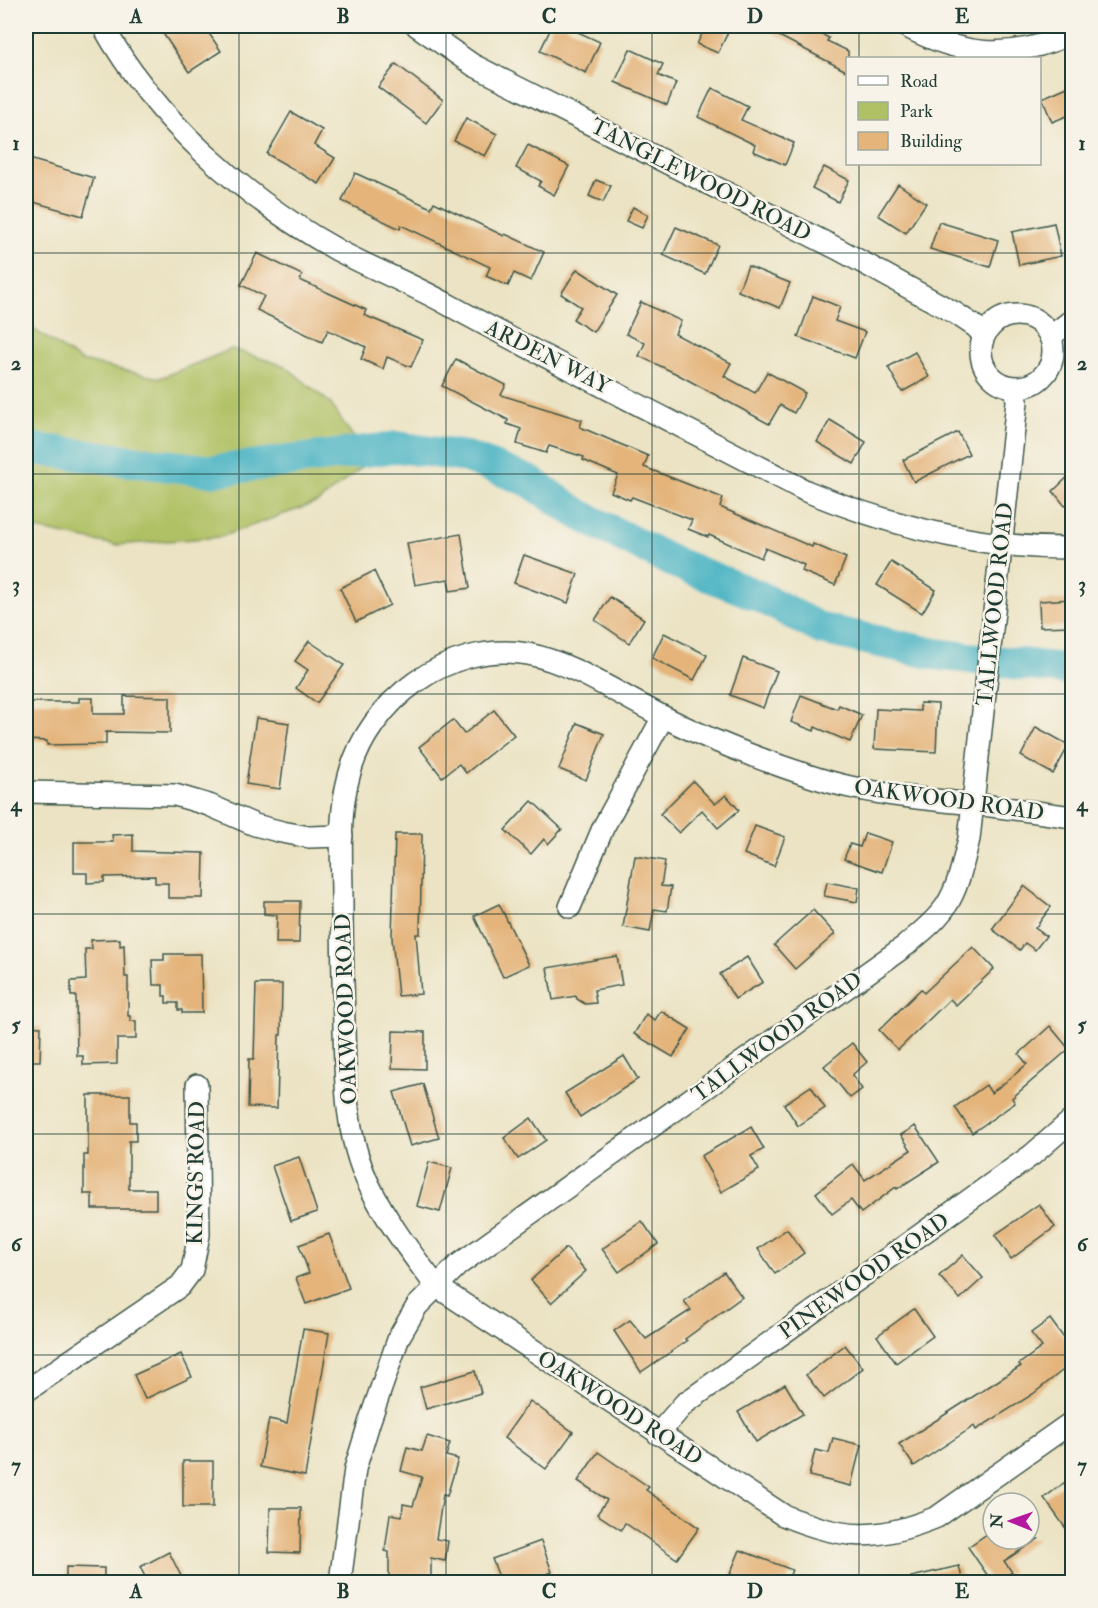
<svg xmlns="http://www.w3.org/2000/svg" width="1098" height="1608" viewBox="0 0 1098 1608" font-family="'IM FELL Double Pica',serif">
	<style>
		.green { fill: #b0c165; stroke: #687f4c; stroke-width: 1.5 }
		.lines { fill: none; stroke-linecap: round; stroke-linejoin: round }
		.river { stroke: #46b2c3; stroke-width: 32 }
		.building { fill: #e4b47a }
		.street-casing { stroke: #3e5649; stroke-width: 24 }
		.street { stroke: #fff; stroke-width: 21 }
		.grid { fill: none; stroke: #1f3d34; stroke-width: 1.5; stroke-opacity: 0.55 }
		.labels { text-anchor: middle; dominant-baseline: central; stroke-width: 5; stroke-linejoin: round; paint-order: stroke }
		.street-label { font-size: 22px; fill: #1f3d34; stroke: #f7f3e8 }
		.neatline { fill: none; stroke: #1f3d34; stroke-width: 2 }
		.grid-label { font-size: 20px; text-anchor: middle; font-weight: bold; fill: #1f3d34 }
	</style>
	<rect width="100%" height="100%" fill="#f7f3e8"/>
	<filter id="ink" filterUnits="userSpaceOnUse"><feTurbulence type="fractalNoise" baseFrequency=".0167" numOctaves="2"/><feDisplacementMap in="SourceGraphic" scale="12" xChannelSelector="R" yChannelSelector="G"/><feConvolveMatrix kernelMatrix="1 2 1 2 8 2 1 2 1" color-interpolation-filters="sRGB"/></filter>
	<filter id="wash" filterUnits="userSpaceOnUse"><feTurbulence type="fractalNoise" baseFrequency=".008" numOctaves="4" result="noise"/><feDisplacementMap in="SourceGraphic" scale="24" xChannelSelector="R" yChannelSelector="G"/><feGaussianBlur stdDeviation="1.35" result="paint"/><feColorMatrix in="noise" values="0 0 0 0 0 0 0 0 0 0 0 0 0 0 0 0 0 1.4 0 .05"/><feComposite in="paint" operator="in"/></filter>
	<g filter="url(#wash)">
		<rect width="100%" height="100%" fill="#ebe3c3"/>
		<path class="green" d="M26 324 81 361 160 378 232 349 285 366 330 403 370 461 318 502 220 537 115 545 26 527Z"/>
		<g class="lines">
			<path class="river" d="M26 448 212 471 397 447 467 457 529 481 580 515 671 561 759 596 821 629 935 654 1072 670"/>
		</g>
		<g id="blocks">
			<g class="building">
				<path d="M158 26H204L221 51 189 72Z"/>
				<path d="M552 26H565L600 42 586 73 540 51Z"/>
				<path d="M706 26H731L718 53 697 44Z"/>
				<path d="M760 26H806L829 38 827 41 848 51V72Z"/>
				<path d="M630 49 663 64 658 75 676 83 667 105 615 82Z"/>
				<path d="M396 64 443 100 426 123 378 87Z"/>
				<path d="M1072 85V114L1052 122 1042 98Z"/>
				<path d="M712 88 748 106 741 120 794 143 785 165 753 151 755 145 698 117Z"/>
				<path d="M291 112 322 130 314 145 335 158 319 184 267 154Z"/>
				<path d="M466 118 497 134 485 156 454 141Z"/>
				<path d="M528 145 569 166 554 195 538 186 541 181 516 168Z"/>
				<path d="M26 158 94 178 83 216 26 200Z"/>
				<path d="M824 167 849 180 838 202 812 188Z"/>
				<path d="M355 173 431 208 434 202 504 236 505 234 544 252 531 281 514 273 508 286 486 276 490 267 401 225 400 229 342 201Z"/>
				<path d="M596 180 611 186 603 202 589 196Z"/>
				<path d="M898 184 926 203 906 233 878 215Z"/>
				<path d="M633 207 648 215 642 228 626 221Z"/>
				<path d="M939 222 998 240 990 267 930 249Z"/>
				<path d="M1054 223 1061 256 1019 265 1012 232Z"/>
				<path d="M676 227 718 245 705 274 663 255Z"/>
				<path d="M257 253 302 275 300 280 366 310 364 315 423 340 411 367 387 357 383 369 361 359 366 347 328 330 322 342 257 310 264 296 241 285Z"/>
				<path d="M748 266 790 283 780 308 738 291Z"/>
				<path d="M577 269 617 295 593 332 573 319 581 307 561 294Z"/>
				<path d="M813 296 840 307 835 321 865 332 855 358 798 337Z"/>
				<path d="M641 302 681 321 675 334 731 363 724 376 755 393 767 372 805 393 794 413 780 405 769 424 677 374 639 356 645 343 626 334Z"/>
				<path d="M915 352 929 377 902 392 888 367Z"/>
				<path d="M456 359 506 385 501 395 582 420 580 427 648 456 644 467 723 498 720 507 812 547 813 544 846 558 835 585 802 571 804 565 765 548 761 558 709 535 708 537 688 529 692 520 632 497 630 500 611 492 618 475 583 460 584 457 549 446 546 453 517 444 521 429 507 424 508 420 442 386Z"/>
				<path d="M830 420 866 442 854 464 817 442Z"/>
				<path d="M958 432 969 454 914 482 903 460Z"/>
				<path d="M1072 473V499L1065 506 1053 491Z"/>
				<path d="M461 534 470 588 450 591 448 579 415 585 407 543Z"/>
				<path d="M524 555 578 574 568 603 514 583Z"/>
				<path d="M891 562 936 590 922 613 877 585Z"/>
				<path d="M374 571 390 605 356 622 340 588Z"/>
				<path d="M610 597 644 619 629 643 595 620Z"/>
				<path d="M1072 599V626L1040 627 1039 601Z"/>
				<path d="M664 633 707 655 694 680 652 658Z"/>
				<path d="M309 641 344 665 317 703 296 688 308 670 295 661Z"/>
				<path d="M743 658 777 671 763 708 730 695Z"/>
				<path d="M801 695 837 709 839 705 862 715 850 742 815 727 814 731 791 722Z"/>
				<path d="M124 696 170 697V733L106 732V744L47 745V741L26 740V702H79V698H93V714H124Z"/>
				<path d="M920 703 938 704 936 752 874 749 876 709 920 711Z"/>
				<path d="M494 710 514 735 466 773 459 764 442 777 419 747 453 720 464 734Z"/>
				<path d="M256 718 289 723 280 789 246 784Z"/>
				<path d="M577 723 604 734 586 780 559 769Z"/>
				<path d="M1036 727 1069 745 1053 774 1021 756Z"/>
				<path d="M693 781 715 804 726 795 739 810 718 828 702 810 679 833 660 814Z"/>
				<path d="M532 801 562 829 548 844 544 839 531 854 505 830Z"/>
				<path d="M755 826 785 837 774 866 744 854Z"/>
				<path d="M865 833 892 842 882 872 844 859 850 844 860 847Z"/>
				<path d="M133 834V851L204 853 203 898H168V883H155V876L104 877V882L87 883V873H74V842H113L112 835Z"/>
				<path d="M395 834H422L420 934H416L421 994 398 996 392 938Z"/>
				<path d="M635 856 665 861 661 886 671 887 667 911 654 909 650 932 623 927Z"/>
				<path d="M827 882 859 888 857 902 824 896Z"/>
				<path d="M1024 886 1051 907 1035 928 1046 936 1035 950 1025 943 1020 950 992 929Z"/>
				<path d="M264 901H300L299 943H276L277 915 264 914Z"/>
				<path d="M499 904 529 965 503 977 474 916Z"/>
				<path d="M813 910 835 934 795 969 774 945Z"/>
				<path d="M120 939V946L124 945 125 977H128V1016H130V1021H136V1039H117V1064L83 1065V1056H77L76 996H71V981L86 980 85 949H92L91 940Z"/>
				<path d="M973 947 994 969 956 1005 950 999 898 1050 879 1030 921 989 924 993Z"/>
				<path d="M164 954H201L202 1013H182V1010H178V1003H166V996H163V985H153L152 960H164Z"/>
				<path d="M617 956 622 985 594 990 596 1003 585 1004 577 999 576 996 553 1000 547 968Z"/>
				<path d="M747 957 763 982 735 999 720 974Z"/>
				<path d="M256 984H282L281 1035H279L277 1108 248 1107 249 1059H254Z"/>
				<path d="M661 1011 690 1029 673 1057 634 1034 646 1014 655 1020Z"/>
				<path d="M26 1026 41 1027 40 1061H26Z"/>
				<path d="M1050 1026 1069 1049 1012 1098 1015 1103 972 1133 955 1107 986 1085 991 1093 1007 1081 1027 1064 1019 1054Z"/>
				<path d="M393 1031 425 1032V1069L392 1068Z"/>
				<path d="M852 1043 867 1062 852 1075 862 1089 850 1098 824 1066Z"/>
				<path d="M624 1056 638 1079 580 1117 565 1093Z"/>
				<path d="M423 1084 439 1138 410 1146 394 1092Z"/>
				<path d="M811 1086 825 1108 798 1126 784 1104Z"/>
				<path d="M88 1095H130V1122H136V1141H129V1189H156V1209H92V1194H84V1155H88Z"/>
				<path d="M531 1118 546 1140 518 1159 504 1138Z"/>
				<path d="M915 1126 939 1162 897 1189 896 1187 861 1213 851 1200 832 1214 816 1193 853 1164 865 1180 911 1150 901 1135Z"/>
				<path d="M751 1127 764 1149 751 1156 759 1170 721 1192 701 1156Z"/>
				<path d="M299 1157 317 1212 291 1221 272 1166Z"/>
				<path d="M429 1162 452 1168 440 1212 417 1206Z"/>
				<path d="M1039 1204 1055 1227 1011 1259 995 1235Z"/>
				<path d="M642 1221 658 1244 619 1272 602 1249Z"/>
				<path d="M787 1229 804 1253 775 1274 758 1249Z"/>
				<path d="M329 1234 349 1288 306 1304 296 1278 309 1273 299 1245Z"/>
				<path d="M566 1248 586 1271 551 1303 531 1280Z"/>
				<path d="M963 1255 983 1278 960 1299 939 1276Z"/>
				<path d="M724 1272 742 1297 685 1339 687 1341 641 1372 614 1331 630 1320 646 1339 691 1310 684 1301Z"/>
				<path d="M914 1309 933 1336 896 1363 877 1336Z"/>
				<path d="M1050 1319 1072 1349V1363L1033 1394 976 1430 974 1426 914 1466 899 1444 1021 1366 1019 1364 1042 1347 1031 1333Z"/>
				<path d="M303 1329 329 1333 305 1476 260 1467 269 1419 287 1423Z"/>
				<path d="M845 1345 863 1368 824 1398 806 1375Z"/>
				<path d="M181 1354 192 1377 145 1399 134 1375Z"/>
				<path d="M475 1371 481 1393 426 1409 420 1387Z"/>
				<path d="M785 1384 803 1414 756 1442 738 1412Z"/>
				<path d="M530 1401 573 1432 546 1469 504 1438Z"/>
				<path d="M427 1436 450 1443 446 1456 458 1459 447 1496 443 1495 436 1539 448 1541 445 1561 431 1558V1582H389V1552L385 1551 390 1514 402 1516 403 1504 413 1506 422 1477 401 1471 407 1447 422 1451Z"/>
				<path d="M833 1438 861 1445 851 1486 809 1476 815 1450 829 1453Z"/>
				<path d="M598 1452 649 1487 646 1490 699 1528 677 1559 625 1523 621 1530 597 1514 607 1500 578 1481Z"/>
				<rect x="183" y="1461" width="30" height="46"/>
				<path d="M1072 1477V1537L1044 1498Z"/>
				<path d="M270 1508H301L300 1553 269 1552Z"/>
				<path d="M993 1530V1539H1038L1004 1561 1012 1572 997 1582H992L968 1547Z"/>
				<path d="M541 1541 552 1572 524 1582H501L492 1559Z"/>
				<path d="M740 1550 792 1570 787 1582H752L730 1574Z"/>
				<path d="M169 1552 184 1582H148L140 1567Z"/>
				<path d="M959 1566 963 1582H912L911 1577Z"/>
				<path d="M66 1567 104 1568V1582H66Z"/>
			</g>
		</g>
	</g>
	<g filter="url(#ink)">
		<use href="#blocks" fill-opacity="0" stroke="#3e5649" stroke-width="1.5"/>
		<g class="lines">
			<g class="street-casing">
				<g id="street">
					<path d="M103 26C156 121 244 198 339 251 375 270 413 285 449 305 566 369 687 429 806 491 889 525 981 549 1072 548"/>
					<path d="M417 26 473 65 838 249 955 313 976 327 984 336"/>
					<path d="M905 26C963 57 1012 61 1072 33"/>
					<circle cx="1017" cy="351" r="36"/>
					<path d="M1050 337 1072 320"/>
					<path d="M26 792 175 795 209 805 255 825 282 832 309 837 342 836"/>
					<path d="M1072 817C1037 812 1001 807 965 803 914 798 862 793 813 777 761 760 711 741 662 716 621 696 574 663 528 654 448 640 368 702 349 776 338 815 342 858 342 898 342 940 343 983 344 1026 345 1079 345 1135 369 1185 387 1222 411 1253 436 1286L783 1515C843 1540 876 1542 937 1517L1072 1422"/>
					<path d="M570 907 603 828 663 717"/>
					<path d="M26 1391 180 1286 192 1270 199 1235 197 1085"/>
					<path d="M658 1434 684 1404 1032 1155 1072 1120"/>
					<path d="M340 1582 355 1469 370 1420 399 1337 417 1306 458 1265 905 946C919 934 935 922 946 906 959 886 963 862 969 839L1017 402 1016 388"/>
				</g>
			</g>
			<use href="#street" class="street"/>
		</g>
	</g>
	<path class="grid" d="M239 26V1582M446 26V1582M652 26V1582M859 26V58M859 164V1582M26 253H1072M26 474H1072M26 694H1072M26 914H1072M26 1134H1072M26 1355H1072"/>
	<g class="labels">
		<g class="street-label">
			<text transform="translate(701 180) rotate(27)">TANGLEWOOD ROAD</text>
			<text transform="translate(548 357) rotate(27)">ARDEN WAY</text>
			<text transform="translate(995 604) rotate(-84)">TALLWOOD ROAD</text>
			<text transform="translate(949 800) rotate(8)">OAKWOOD ROAD</text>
			<text transform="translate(346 1009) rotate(-92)">OAKWOOD ROAD</text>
			<text transform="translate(777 1037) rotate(-36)">TALLWOOD ROAD</text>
			<text transform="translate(196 1173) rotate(-89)">KINGS ROAD</text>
			<text transform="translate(864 1276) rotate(-35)">PINEWOOD ROAD</text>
			<text transform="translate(620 1408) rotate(33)">OAKWOOD ROAD</text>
		</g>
	</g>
	<rect width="1098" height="1608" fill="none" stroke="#f7f3e8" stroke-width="66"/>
	<rect x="846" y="57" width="195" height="108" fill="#f7f3e8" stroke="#a1aaa0" stroke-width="1.5"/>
	<rect x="858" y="76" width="30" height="9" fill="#ffffff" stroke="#a1aaa0" stroke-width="1.5"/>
	<text x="900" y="87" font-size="18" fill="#1f3d34">Road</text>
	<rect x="858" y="102" width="30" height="18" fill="#b0c165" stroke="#a1aaa0" stroke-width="1.5"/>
	<text x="900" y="117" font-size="18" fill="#1f3d34">Park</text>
	<rect x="858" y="132" width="30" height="18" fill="#e4b47a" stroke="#a1aaa0" stroke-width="1.5"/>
	<text x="900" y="147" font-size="18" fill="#1f3d34">Building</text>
	<g transform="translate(1011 1521) rotate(271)"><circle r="28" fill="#f7f3e8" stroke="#a1aaa0" stroke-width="1.5"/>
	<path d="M0-4.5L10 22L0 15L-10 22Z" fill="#b5179e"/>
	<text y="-9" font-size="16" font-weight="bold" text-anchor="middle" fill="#1f3d34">N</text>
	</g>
	<rect x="33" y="33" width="1032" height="1542" class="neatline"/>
	<g class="grid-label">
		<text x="136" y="23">A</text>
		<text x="343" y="23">B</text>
		<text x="549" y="23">C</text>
		<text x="755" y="23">D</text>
		<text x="962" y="23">E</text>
		<text x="16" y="150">1</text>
		<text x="1082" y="150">1</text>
		<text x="16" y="370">2</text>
		<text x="1082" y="370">2</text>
		<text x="16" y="591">3</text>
		<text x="1082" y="591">3</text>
		<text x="16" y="811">4</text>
		<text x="1082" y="811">4</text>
		<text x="16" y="1031">5</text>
		<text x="1082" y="1031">5</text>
		<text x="16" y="1251">6</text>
		<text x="1082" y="1251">6</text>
		<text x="16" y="1472">7</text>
		<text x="1082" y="1472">7</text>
		<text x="136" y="1598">A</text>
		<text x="343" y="1598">B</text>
		<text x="549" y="1598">C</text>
		<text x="755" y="1598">D</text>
		<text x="962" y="1598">E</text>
	</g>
</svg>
